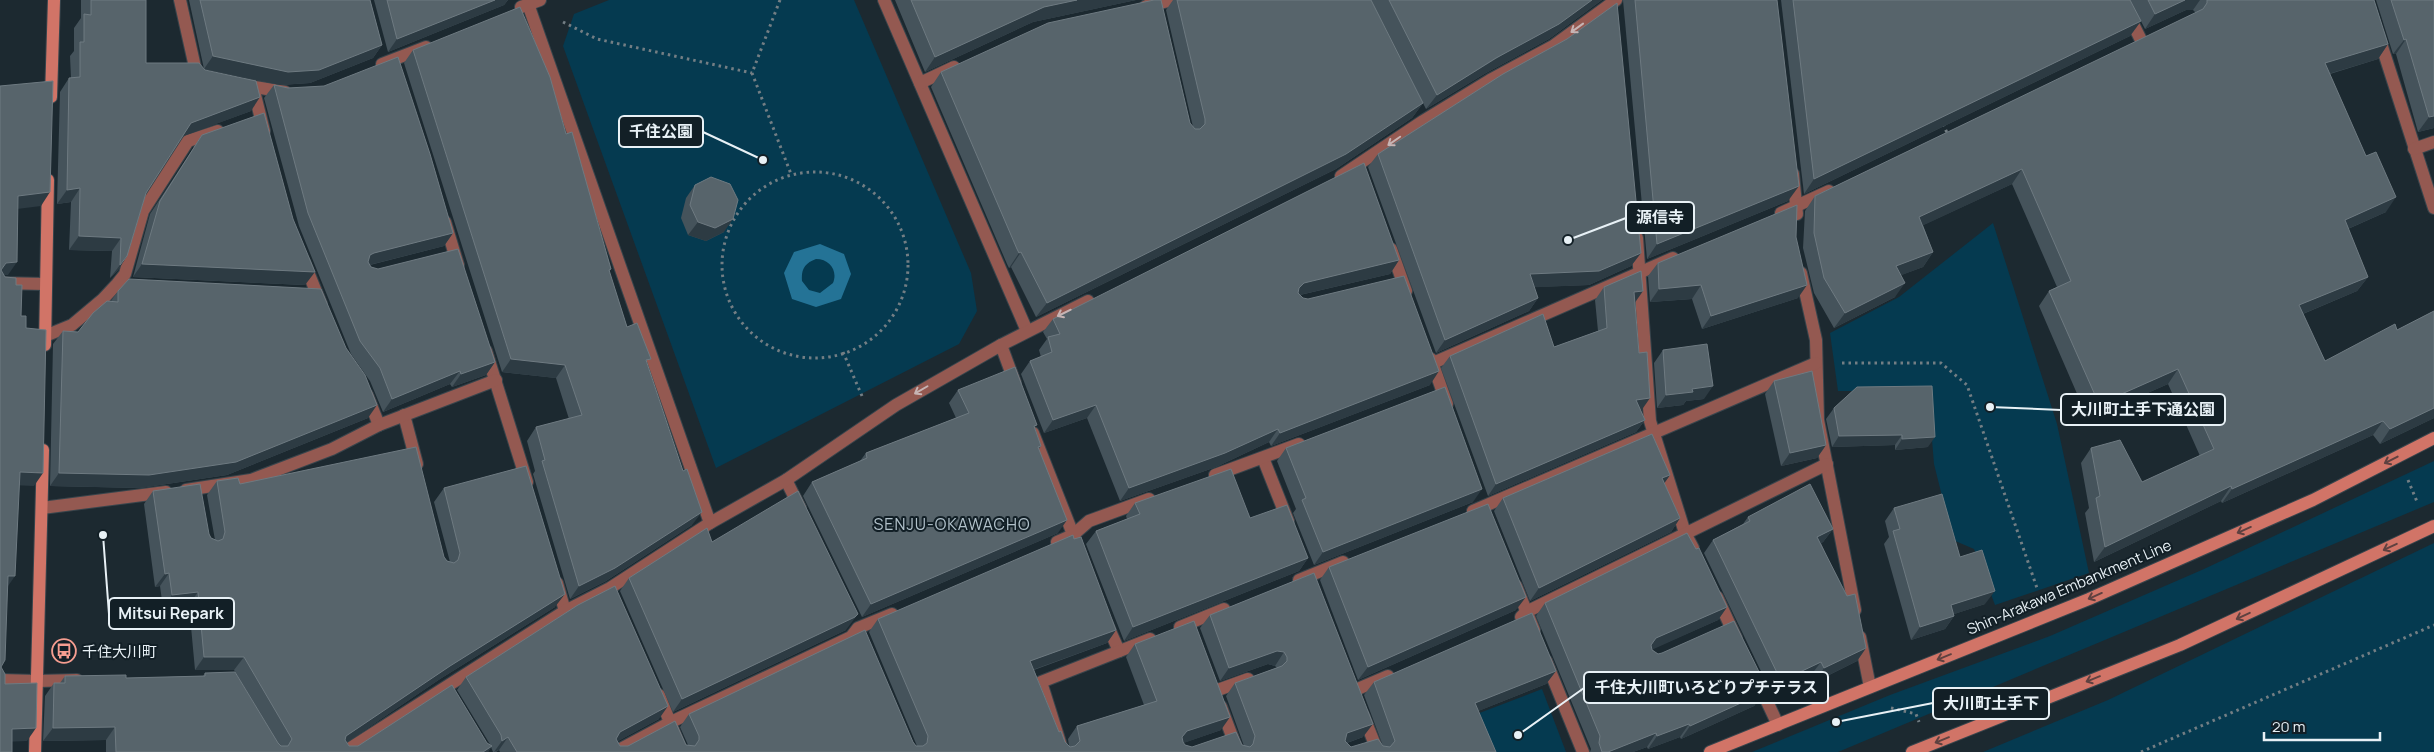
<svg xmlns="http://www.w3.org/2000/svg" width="2434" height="752" viewBox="0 0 2434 752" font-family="Manrope,'Noto Sans JP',sans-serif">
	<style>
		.green { fill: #053a50 }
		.water { fill: #247396; fill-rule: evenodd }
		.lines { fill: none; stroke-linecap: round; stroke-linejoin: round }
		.lane-casing { stroke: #39454c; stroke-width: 14 }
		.street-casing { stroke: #39454c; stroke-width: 14 }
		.secondary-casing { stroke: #39454c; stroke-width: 14 }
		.path { stroke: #737e84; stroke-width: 3; stroke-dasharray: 2.5 4; stroke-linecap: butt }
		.lane { stroke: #945951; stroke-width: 12 }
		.street { stroke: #945951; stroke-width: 12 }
		.secondary { stroke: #d17467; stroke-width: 12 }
		.wall { fill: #45535b }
		.shaded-wall { fill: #2d3b43 }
		.building { fill: #57646b; stroke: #6e7a81 }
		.oneway { stroke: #c6b4b4 }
		.oneway2 { stroke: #5e4140 }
		.labels { text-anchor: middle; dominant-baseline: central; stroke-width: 4; stroke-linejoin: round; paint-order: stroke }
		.street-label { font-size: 15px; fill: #e8f1f6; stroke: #121f26 }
		.poi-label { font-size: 15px; fill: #e8f1f6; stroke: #121f26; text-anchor: start }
		.neighbourhood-label { font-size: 16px; letter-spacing: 1px; fill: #b2c2cb; stroke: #121f26 }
		.leader { fill: none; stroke: #e8f1f6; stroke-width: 2 }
		.callout-dot { fill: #e8f1f6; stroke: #121f26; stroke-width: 2 }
		.callout { fill: #121f26; stroke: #e8f1f6; stroke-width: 2 }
		.callout-label { font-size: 16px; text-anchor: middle; font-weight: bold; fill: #e8f1f6 }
	</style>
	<rect width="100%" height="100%" fill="#1c2930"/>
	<g class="green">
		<path d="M609 0H854L971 273 977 311 959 344 716 468 563 46 574 14Z"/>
		<path d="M1993 223 2057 424 2089 573 1995 605 1974 549 1953 540 1934 464 1928 391H1838L1830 333 1899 297Z"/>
		<path d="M2434 461V502L1838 752H1752L1890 695 2050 636 2204 569Z"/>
		<path d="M2434 543V752H1983L2108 700Z"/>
		<path d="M1542 689 1566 752H1483L1469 717Z"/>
	</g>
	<path class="water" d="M820 244 844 254 851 274 841 299 816 307 792 299 784 273 794 252ZM816 259C830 259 838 271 833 283L820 293 809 290 802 281C801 269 805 263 816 259Z"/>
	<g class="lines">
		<g class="lane-casing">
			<g id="lane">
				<path d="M180 0 197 76H199"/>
				<path d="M884 0 1027 331"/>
				<path d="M2121 0 2141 40"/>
				<path d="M528 4 710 523"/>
				<path d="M1146 6 1174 0"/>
				<path d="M521 7 540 0"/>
				<path d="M2378 34 2434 208"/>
				<path d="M382 64 426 47"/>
				<path d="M920 83 954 67"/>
				<path d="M243 85 285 92"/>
				<path d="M253 87 264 131"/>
				<path d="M2414 149 2434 142"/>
				<path d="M1793 174 1797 214"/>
				<path d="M1781 213 1829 191"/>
				<path d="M445 222 458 265"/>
				<path d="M1637 238 1650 421 1685 533 1693 548"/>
				<path d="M1391 249 1406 291"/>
				<path d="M304 262 321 304"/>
				<path d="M1801 273 1816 340 1818 420 1855 610"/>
				<path d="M0 283 46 284"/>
				<path d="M45 336 72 325 103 299 117 284 125 274 143 211 188 141 218 131"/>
				<path d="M1001 345 1015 383"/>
				<path d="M486 351 527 482"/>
				<path d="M1431 359 1447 404"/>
				<path d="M1433 363 1673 258"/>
				<path d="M367 395 379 425"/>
				<path d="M404 415 417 464"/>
				<path d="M1033 433 1076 542"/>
				<path d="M1263 458 1288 521"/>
				<path d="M1215 475 1299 444"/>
				<path d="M786 480 800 508"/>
				<path d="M186 490 251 480 332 449 379 425 496 380"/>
				<path d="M42 508 166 492"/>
				<path d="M1473 511 1816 363"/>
				<path d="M1057 542 1073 535 1089 521 1149 499"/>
				<path d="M1299 580 1343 562"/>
				<path d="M557 583 565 611"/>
				<path d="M1516 586 1534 630"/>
				<path d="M1717 597 1736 638"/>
				<path d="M1521 617 1526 612 1827 464"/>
				<path d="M1106 622 1119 651"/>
				<path d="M1180 627 1224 609"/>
				<path d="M1860 637 1870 687"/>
				<path d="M1546 661 1583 752"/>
				<path d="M1756 678 1778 725"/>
				<path d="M37 681 77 680"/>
				<path d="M1215 691 1248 679"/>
				<path d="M1353 691 1388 676"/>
				<path d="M659 695 682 752"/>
				<path d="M1221 707 1238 752"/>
				<path d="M1363 715 1378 752"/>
				<path d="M615 752 671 722 851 637 858 628 892 614"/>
				<path d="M1063 752 1041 682 1150 639"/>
			</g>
		</g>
		<g class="street-casing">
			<g id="street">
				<path d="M1341 176 1423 121 1490 80 1553 46 1616 0"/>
				<path d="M0 680 37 681"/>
				<path d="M344 752 565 611 610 588 710 523 786 480 896 405 1001 345 1088 301"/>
			</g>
		</g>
		<g class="secondary-casing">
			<g id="secondary">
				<path d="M51 97 54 0"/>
				<path d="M45 345 48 180"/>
				<path d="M35 752 43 450"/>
				<path d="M1710 752 2089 599 2313 500 2434 438"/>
				<path d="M1912 752 2180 645 2434 526"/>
			</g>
		</g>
		<g class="path">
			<path d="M780 0 752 73 791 174"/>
			<path d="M563 22 597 39 752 73"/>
			<path d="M1943 124 1948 135"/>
			<circle cx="815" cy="265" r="93"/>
			<path d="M843 352 862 396"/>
			<path d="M1842 363H1941L1967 385 2038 591"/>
			<path d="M2408 480 2418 504"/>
			<path d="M1891 708 1916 714 1919 722"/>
			<path d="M2141 752 2434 625"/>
		</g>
		<use href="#lane" class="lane"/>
		<use href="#street" class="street"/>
		<use href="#secondary" class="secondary"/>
	</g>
	<g class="wall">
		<path d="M81 0H146V63L204 69 189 0H370L382 45 373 58 310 83 280 85 204 69 251 111 182 136 146 193 127 256 118 270 110 278 112 251 69 250 71 202 57 204 60 92 69 78H71L70 56 74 51V28L81 18Z"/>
		<path d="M374 0H508L504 5 388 52Z"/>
		<path d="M895 0H1136L1033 22 925 72Z"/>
		<path d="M1173 0H1371L1423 103 1412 118 1336 169 1036 317 1011 267 1009 268 1007 264 931 87 941 72 1190 123 1193 127 1166 10Z"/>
		<path d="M1371 0H1602L1549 39 1486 73 1426 109Z"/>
		<path d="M1623 0H1777L1788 201 1647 259Z"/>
		<path d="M1781 0H2130L2141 21 2130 36 1804 194Z"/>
		<path d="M2130 0H2374L2388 44 2378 59 2330 74 2386 212 2348 229 2368 277 2357 291 2303 314 2325 361 2397 330 2434 311V418L2380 444 2373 435 2222 503 2221 501 2094 562 2085 513 2089 508 2081 463 2091 448 2142 482 2200 456 2168 384 2088 419 2039 306 2049 291 2057 287 2012 184 1923 225 1933 252 1923 267 1901 275 1895 297 1834 328 1814 293 1803 248 1805 211 1815 196 2196 13 2193 10H2186L2145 29Z"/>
		<path d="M2376 0H2434V128L2418 132 2396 54H2393Z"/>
		<path d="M413 50 566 134 611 269 609 272 627 327 647 364 692 525 606 581 570 599 533 474 535 471 527 441 536 427 569 419 556 378 502 372 404 63Z"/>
		<path d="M274 85 453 233 444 246 370 265 371 267 495 362 486 375 452 387 450 384 383 412 370 381 351 354 299 226 264 98Z"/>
		<path d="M202 135 305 285 133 277 150 214Z"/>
		<path d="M1378 154 1641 253 1631 266 1589 285 1534 287 1538 298 1529 311 1436 353 1368 167Z"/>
		<path d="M695 185 724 232 706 241 688 235 681 218 686 198Z"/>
		<path d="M1796 237 1798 298 1702 329 1692 299 1650 302 1648 276 1658 263Z"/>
		<path d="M1399 260 1390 274 1300 295 1303 298 1430 385 1271 446 1269 442 1216 467 1120 501 1087 418 1044 433 1021 374 1030 361 1041 357 1039 350 1047 339 1043 332 1053 319Z"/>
		<path d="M1604 287 1635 302 1641 411 1645 420 1636 432 1488 496 1441 368 1450 356 1554 347 1598 331 1595 300Z"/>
		<path d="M118 291 368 418 227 475 140 488 50 486 53 344 63 331 78 332 111 301Z"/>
		<path d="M1663 350 1704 399 1686 401 1683 405 1657 408 1654 363Z"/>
		<path d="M1774 381 1826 445 1817 458 1781 466 1765 394Z"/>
		<path d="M1857 387 1928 447 1895 450V445L1832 447 1826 419 1834 408Z"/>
		<path d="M958 390 1035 428 1041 446 1039 449 1058 533 862 617 803 496 812 482 860 461 866 453 956 418 949 403Z"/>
		<path d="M1286 448 1473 502 1314 565 1293 513 1296 509 1277 461Z"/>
		<path d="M1670 475 1664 483 1680 518 1671 532 1530 601 1494 511 1503 498Z"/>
		<path d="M217 481 240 484 444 557 447 561 450 562 434 502 444 488 555 607 440 679 347 742 349 746 487 743 491 746 457 690 466 677 659 719 618 741 620 746 688 745 680 727 689 714 913 742 916 746H917L869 632 878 619 1116 630 1107 643 1034 670 1059 732 1065 742 1069 746 1068 739 1077 726 1144 705 1126 657 1135 644 1221 730 1183 743 1185 745 1192 747 1244 746 1226 696 1235 683 1277 668 1275 666 1268 664 1220 681 1200 628 1210 615 1314 573 1363 737 1347 743 1351 747 1383 746 1364 695 1374 682 1556 671 1546 684 1478 711 1496 752H500L499 750 496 752H493L491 747 488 752H106V740L43 741 45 696 54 683H60L65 676 126 678 203 676 205 673 278 744 234 670H195L189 605 163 608 160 586 155 587 144 504 153 491 209 534 211 538 215 540 207 495Z"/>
		<path d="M1135 503 1250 518 1308 558 1299 571 1124 641 1086 544 1096 531 1127 519 1126 516Z"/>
		<path d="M1894 508 1960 557 1985 604 1954 614V616L1945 629 1911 640 1884 544 1889 537 1885 521Z"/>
		<path d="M1748 517 1833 529 1823 542 1821 543 1866 648 1857 661 1815 682 1811 675 1772 694 1704 553 1713 540 1743 524Z"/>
		<path d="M712 542 846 630 673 712 620 591 629 578Z"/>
		<path d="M1329 567 1516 610 1358 680 1320 580Z"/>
		<path d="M1545 603 1727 607 1718 620 1652 649 1658 654 1767 688 1754 706 1681 739 1680 737 1648 749 1647 747 1633 752H1590L1591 749 1536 616Z"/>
	</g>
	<g class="shaded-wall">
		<path d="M495 0H508L504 5 388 52 397 39Z"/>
		<path d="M1077 0H1136L1033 22 925 72 935 57 1044 7Z"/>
		<path d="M1592 0H1602L1549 39 1486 73 1426 109 1437 95Z"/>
		<path d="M2185 0H2200L2193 10H2186L2145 29 2155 14Z"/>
		<path d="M2141 21 2130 36 1804 194 1814 179Z"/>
		<path d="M2406 39 2396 54H2393L2404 40Z"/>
		<path d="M2388 44 2378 59 2315 78 2325 63Z"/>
		<path d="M382 45 373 58 310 83 280 85 204 69 213 56Z"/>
		<path d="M260 97 251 111 181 137 191 123Z"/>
		<path d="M1423 103 1412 118 1336 169 1036 317 1047 303Z"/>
		<path d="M2434 116V128L2418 132 2429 117Z"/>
		<path d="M2022 169 2012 184 1909 232 1919 217Z"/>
		<path d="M1799 186 1788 201 1647 259 1657 244Z"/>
		<path d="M80 188 71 202 57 204 67 190Z"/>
		<path d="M50 192 41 206 9 210 18 196Z"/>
		<path d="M2396 197 2386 212 2334 235 2345 220Z"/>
		<path d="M733 219 724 232 706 241 688 235 698 222Z"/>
		<path d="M453 233 444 246 365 266 370 255 374 253Z"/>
		<path d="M79 236 121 238 112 251 69 250Z"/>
		<path d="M1021 252 1011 267 1009 268 1019 253Z"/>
		<path d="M1933 252 1923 267 1886 281 1896 266Z"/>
		<path d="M1641 253 1631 266 1589 285 1521 288 1530 274Z"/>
		<path d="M127 256 118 270 110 278 120 265Z"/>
		<path d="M1399 260 1390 274 1295 296 1299 288 1304 283Z"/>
		<path d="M17 262 8 275H0V271L6 263Z"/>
		<path d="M142 264 315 272 305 285 133 277Z"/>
		<path d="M2368 277 2357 291 2288 320 2299 305Z"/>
		<path d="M1905 283 1895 297 1834 328 1845 313Z"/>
		<path d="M1701 285 1692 299 1650 302 1659 289Z"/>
		<path d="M1807 285 1798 298 1702 329 1711 316Z"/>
		<path d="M1643 291 1634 304V292Z"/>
		<path d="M1538 298 1529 311 1436 353 1445 340Z"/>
		<path d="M511 359 565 365 556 378 502 372Z"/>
		<path d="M495 362 486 375 452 387 461 374Z"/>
		<path d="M2178 369 2168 384 2088 419 2099 404Z"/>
		<path d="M460 371 450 384 383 412 392 399Z"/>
		<path d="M1439 371 1430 385 1271 446 1280 433Z"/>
		<path d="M1713 386 1704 399 1686 401 1683 405 1657 408 1666 395 1692 389Z"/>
		<path d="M1650 398 1641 411 1627 413 1636 400Z"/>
		<path d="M377 405 368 418 227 475 140 488 50 486 59 473Z"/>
		<path d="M1096 405 1087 418 1044 433 1053 420Z"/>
		<path d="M2434 408V418L2380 444 2390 429Z"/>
		<path d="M1645 420 1636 432 1488 496 1496 484Z"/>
		<path d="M2383 421 2373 435 2222 503 2232 489Z"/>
		<path d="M1278 429 1269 442 1216 467 1120 501 1129 488Z"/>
		<path d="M1902 435 1895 445 1832 447 1839 436Z"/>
		<path d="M1935 437 1928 447 1895 450 1902 439Z"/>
		<path d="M1826 445 1817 458 1781 466 1790 453Z"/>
		<path d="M20 472 43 473 34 486 11 485Z"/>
		<path d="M1670 475 1661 488 1662 478Z"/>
		<path d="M2231 486 2221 501 2094 562 2105 547Z"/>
		<path d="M1482 489 1473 502 1314 565 1323 552Z"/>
		<path d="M702 512 692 525 606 581 570 599 579 586Z"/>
		<path d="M1680 518 1671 532 1530 601 1539 588Z"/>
		<path d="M1067 520 1058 533 862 617 871 604Z"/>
		<path d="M1833 529 1823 542 1808 550 1817 537Z"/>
		<path d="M1308 558 1299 571 1124 641 1133 627Z"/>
		<path d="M169 573 160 586 155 587 165 574Z"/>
		<path d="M8 576H15L6 589Z"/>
		<path d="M1995 591 1985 604 1942 618 1951 605Z"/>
		<path d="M198 592 189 605 163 608 172 595Z"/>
		<path d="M565 594 555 607 440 679 337 749 346 736 450 666Z"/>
		<path d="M1526 597 1516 610 1358 680 1368 667Z"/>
		<path d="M1727 607 1718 620 1647 652 1656 638Z"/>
		<path d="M858 614 846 630 673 712 682 699Z"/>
		<path d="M1954 616 1945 629 1911 640 1920 627Z"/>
		<path d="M1116 630 1107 643 1021 674 1030 661Z"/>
		<path d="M1866 648 1857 661 1815 682 1824 668Z"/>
		<path d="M1277 651 1284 652 1275 666 1268 664 1220 681 1229 668Z"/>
		<path d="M204 657H244L234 670H195Z"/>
		<path d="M1821 662 1811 675 1772 694 1781 681Z"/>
		<path d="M1556 671 1546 684 1466 716 1475 703Z"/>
		<path d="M1767 688 1754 706 1681 739 1690 726Z"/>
		<path d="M668 706 659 719 611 745 620 732Z"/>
		<path d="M1230 717 1221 730 1178 745 1182 737 1187 731Z"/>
		<path d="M1373 724 1363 737 1338 746 1347 733Z"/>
		<path d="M1689 724 1680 737 1648 749 1657 736Z"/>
		<path d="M115 727 106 740 43 741 53 728Z"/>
		<path d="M36 728 27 741 2 742 12 729Z"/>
		<path d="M1656 733 1647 747 1633 752H1608Z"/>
		<path d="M508 737 499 750 494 752 502 741Z"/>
		<path d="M492 746 488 752H483Z"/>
	</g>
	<g class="building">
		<path d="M91 0H146V63H199L205 70 256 81 260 97 191 123 146 193 127 256 120 265 121 238 79 236 80 188 67 190 69 78 80 77V42H84V14L91 15Z"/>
		<path d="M200 0H370L382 45 319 70 288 72 213 56Z"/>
		<path d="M387 0H495L397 39Z"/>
		<path d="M911 0H1077L1044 7 935 57Z"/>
		<path d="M1154 0H1161L1190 123 1195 129H1200L1205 124V119L1177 0H1371L1423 103 1346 154 1047 303 1021 252 1019 253 1017 249 941 72 1048 23Z"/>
		<path d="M1389 0H1592L1559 24 1496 58 1437 95Z"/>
		<path d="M1635 0H1777L1799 186 1657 244Z"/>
		<path d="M1793 0H2130L2141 21 1814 179Z"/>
		<path d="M2148 0H2185L2155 14Z"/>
		<path d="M2207 0H2374L2388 44 2325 63 2366 156 2376 152 2396 197 2345 220 2368 277 2299 305 2325 361 2395 324 2397 330 2434 311V408L2390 429 2383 421 2232 489 2231 486 2105 547 2096 498 2100 496 2091 448 2120 440 2142 482 2214 449 2178 369 2099 404 2049 291 2071 281 2022 169 1919 217 1933 252 1896 266 1905 283 1845 313 1824 278 1814 233 1815 196 2203 9 2207 3Z"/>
		<path d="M2391 0H2434V116L2429 117 2406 39 2404 40Z"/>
		<path d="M1617 3 1641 253 1599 271 1530 274 1538 298 1445 340 1378 154 1503 74 1567 39Z"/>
		<path d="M520 7 550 77 566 134 572 132 611 269 609 270 627 327 637 323 651 359 646 360 683 471 687 469 702 512 615 568 579 586 542 461 545 460 536 427 582 415 565 365 511 359 413 50Z"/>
		<path d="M398 57 430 154 453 233 374 253 370 255 368 262 371 267 378 269 458 249 495 362 461 374 460 371 392 399 380 368 360 341 308 213 274 85 288 88 324 86Z"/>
		<path d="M53 81 50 192 18 196 17 262 6 263 1 270 5 277 16 278V285H22L21 316H26V328L46 330 43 473 20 472 15 576H8L5 660 1 667 5 674V684L37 683 36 728 12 729V752H0V86Z"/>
		<path d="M264 113 293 219 315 272 142 264 160 201 202 135Z"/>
		<path d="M1364 163 1399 260 1304 283 1299 288 1298 293 1303 298 1308 299 1404 276 1439 371 1280 433 1278 429 1225 453 1129 488 1096 405 1053 420 1030 361 1052 352 1048 337 1060 334 1053 319Z"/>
		<path d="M711 177 730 184 738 200 733 219 715 228 698 222 690 205 695 185Z"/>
		<path d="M1797 205 1796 237 1807 285 1711 316 1701 285 1659 289 1658 263Z"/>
		<path d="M1641 271 1643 291 1634 292 1639 353 1647 352 1650 398 1636 400 1645 420 1496 484 1450 356 1543 314 1554 347 1607 328 1604 287Z"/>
		<path d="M129 279 321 289 346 348 365 375 377 405 236 462 149 475 59 473 63 331 78 332 93 313 107 301 118 302V291Z"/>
		<path d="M1707 344 1713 386 1692 389 1693 392 1666 395 1663 350Z"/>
		<path d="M1015 367 1037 425 1034 426 1041 446 1038 447 1067 520 871 604 812 482 867 458 866 453 969 413 958 390Z"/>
		<path d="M1812 371 1826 445 1790 453 1774 381Z"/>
		<path d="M1932 386 1935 437 1902 439V435L1839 436 1834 408 1857 387Z"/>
		<path d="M1445 387 1482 489 1323 552 1302 500 1306 498 1286 448Z"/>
		<path d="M1652 434 1670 475 1662 478 1680 518 1539 588 1503 498Z"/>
		<path d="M416 447 444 557 447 561 454 563 458 560 460 553 444 488 526 466 565 594 450 666 346 736 345 740 349 746H358L452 685 487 743 492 746 483 752H116L115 727 53 728 54 683H65V676L126 675V678L205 676V673L235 672 278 743 281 746H288L292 739 244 657H204L198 592 172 595 169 573 165 574 153 491 200 484 209 534 211 538 218 541 223 539 225 532 217 481 238 478 240 484Z"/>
		<path d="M1231 469 1250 518 1287 505 1308 558 1133 627 1096 531 1140 514 1135 503Z"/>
		<path d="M1810 484 1833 529 1817 537 1847 596 1855 594 1866 648 1824 668 1821 662 1781 681 1713 540 1750 521 1748 517Z"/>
		<path d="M798 491 858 614 855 617 682 699 629 578 707 528 712 542Z"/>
		<path d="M1942 494 1960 557 1982 550 1995 591 1951 605 1954 616 1920 627 1893 531 1900 529 1894 508Z"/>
		<path d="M1488 504 1526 597 1368 667 1329 567Z"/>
		<path d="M1687 533 1696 549 1699 548 1727 607 1656 638 1651 645 1652 650 1658 654 1662 653 1734 621 1767 688 1762 691 1763 693 1690 726 1689 724 1657 736 1656 733 1608 752H1602L1599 743 1600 736 1545 603Z"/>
		<path d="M1073 535 1074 539 1081 537 1116 630 1030 661 1059 732 1061 731 1065 742 1070 747 1075 746 1080 741 1077 726 1157 701 1135 644 1194 621 1230 717 1187 731 1182 737 1183 742 1185 745 1192 747 1236 732 1242 745 1250 747 1253 744 1255 736 1235 683 1282 666 1287 661V657L1284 652 1277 651 1229 668 1210 615 1314 573 1373 724 1347 733 1345 741 1351 747 1378 739 1383 746 1390 747 1395 741 1374 682 1532 613 1556 671 1475 703 1496 752H517L508 737 502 741 501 735 466 677 578 605 615 586 668 706 620 732 616 739 620 746H628L675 721 686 745 695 746 699 740V736L689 714 865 630 913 742 916 746H923L927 743 928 736 878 619Z"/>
	</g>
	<defs><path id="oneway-shaft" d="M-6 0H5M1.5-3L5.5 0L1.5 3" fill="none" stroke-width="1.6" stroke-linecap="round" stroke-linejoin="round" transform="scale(1.25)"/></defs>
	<g class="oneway">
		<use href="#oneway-shaft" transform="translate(1577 28) rotate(144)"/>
		<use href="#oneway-shaft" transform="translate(1394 141) rotate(145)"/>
		<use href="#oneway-shaft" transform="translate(1064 313) rotate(154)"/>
		<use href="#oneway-shaft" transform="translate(921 390) rotate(150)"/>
	</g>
	<g class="oneway2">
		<use href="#oneway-shaft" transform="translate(2391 460) rotate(153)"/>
		<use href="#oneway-shaft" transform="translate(2244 530) rotate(156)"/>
		<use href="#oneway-shaft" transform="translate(2390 547) rotate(155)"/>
		<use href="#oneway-shaft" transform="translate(2095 596) rotate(156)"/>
		<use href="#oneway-shaft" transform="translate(2243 616) rotate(155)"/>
		<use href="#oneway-shaft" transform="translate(1944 657) rotate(158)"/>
		<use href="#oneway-shaft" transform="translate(2093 679) rotate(158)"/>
		<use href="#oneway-shaft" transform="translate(1942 740) rotate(158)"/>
	</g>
	<defs>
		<g id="bus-ring" transform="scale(1.25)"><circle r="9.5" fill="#121f26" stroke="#f59d90" stroke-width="1.5"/><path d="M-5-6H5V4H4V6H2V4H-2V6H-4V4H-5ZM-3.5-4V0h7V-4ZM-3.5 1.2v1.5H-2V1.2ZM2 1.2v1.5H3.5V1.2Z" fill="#f59d90"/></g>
	</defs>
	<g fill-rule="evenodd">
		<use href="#bus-ring" x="64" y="651"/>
	</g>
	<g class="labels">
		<g class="street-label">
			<text transform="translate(2069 587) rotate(-23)">Shin-Arakawa Embankment Line</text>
		</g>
		<g class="poi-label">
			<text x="82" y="651">千住大川町</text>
		</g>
		<g class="neighbourhood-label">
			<text x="952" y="524">SENJU-OKAWACHO</text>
		</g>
	</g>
	<path class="leader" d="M763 160L703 132M1568 240L1626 218M1990 407L2061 410M103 535L109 614M1518 735L1584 688M1836 722L1933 703"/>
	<g class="callout-dot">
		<circle cx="763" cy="160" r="5"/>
		<circle cx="1568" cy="240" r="5"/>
		<circle cx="1990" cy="407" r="5"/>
		<circle cx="103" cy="535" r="5"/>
		<circle cx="1518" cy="735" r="5"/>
		<circle cx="1836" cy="722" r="5"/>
	</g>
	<g class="callout">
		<rect x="619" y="116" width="84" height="31" rx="5"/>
		<rect x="1626" y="202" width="68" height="31" rx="5"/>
		<rect x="2061" y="394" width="164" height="31" rx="5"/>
		<rect x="109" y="598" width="125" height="31" rx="5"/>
		<rect x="1584" y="672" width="244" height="31" rx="5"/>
		<rect x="1933" y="688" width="116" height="31" rx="5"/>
	</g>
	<g class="callout-label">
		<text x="661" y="137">千住公園</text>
		<text x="1660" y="223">源信寺</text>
		<text x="2143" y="415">大川町土手下通公園</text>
		<text x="171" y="619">Mitsui Repark</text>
		<text x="1706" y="693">千住大川町いろどりプチテラス</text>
		<text x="1991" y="709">大川町土手下</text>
	</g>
	<path d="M2264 732v8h116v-8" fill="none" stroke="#e8f1f6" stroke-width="2.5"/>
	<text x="2272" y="732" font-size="15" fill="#e8f1f6" stroke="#121f26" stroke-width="4" paint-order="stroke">20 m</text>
</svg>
